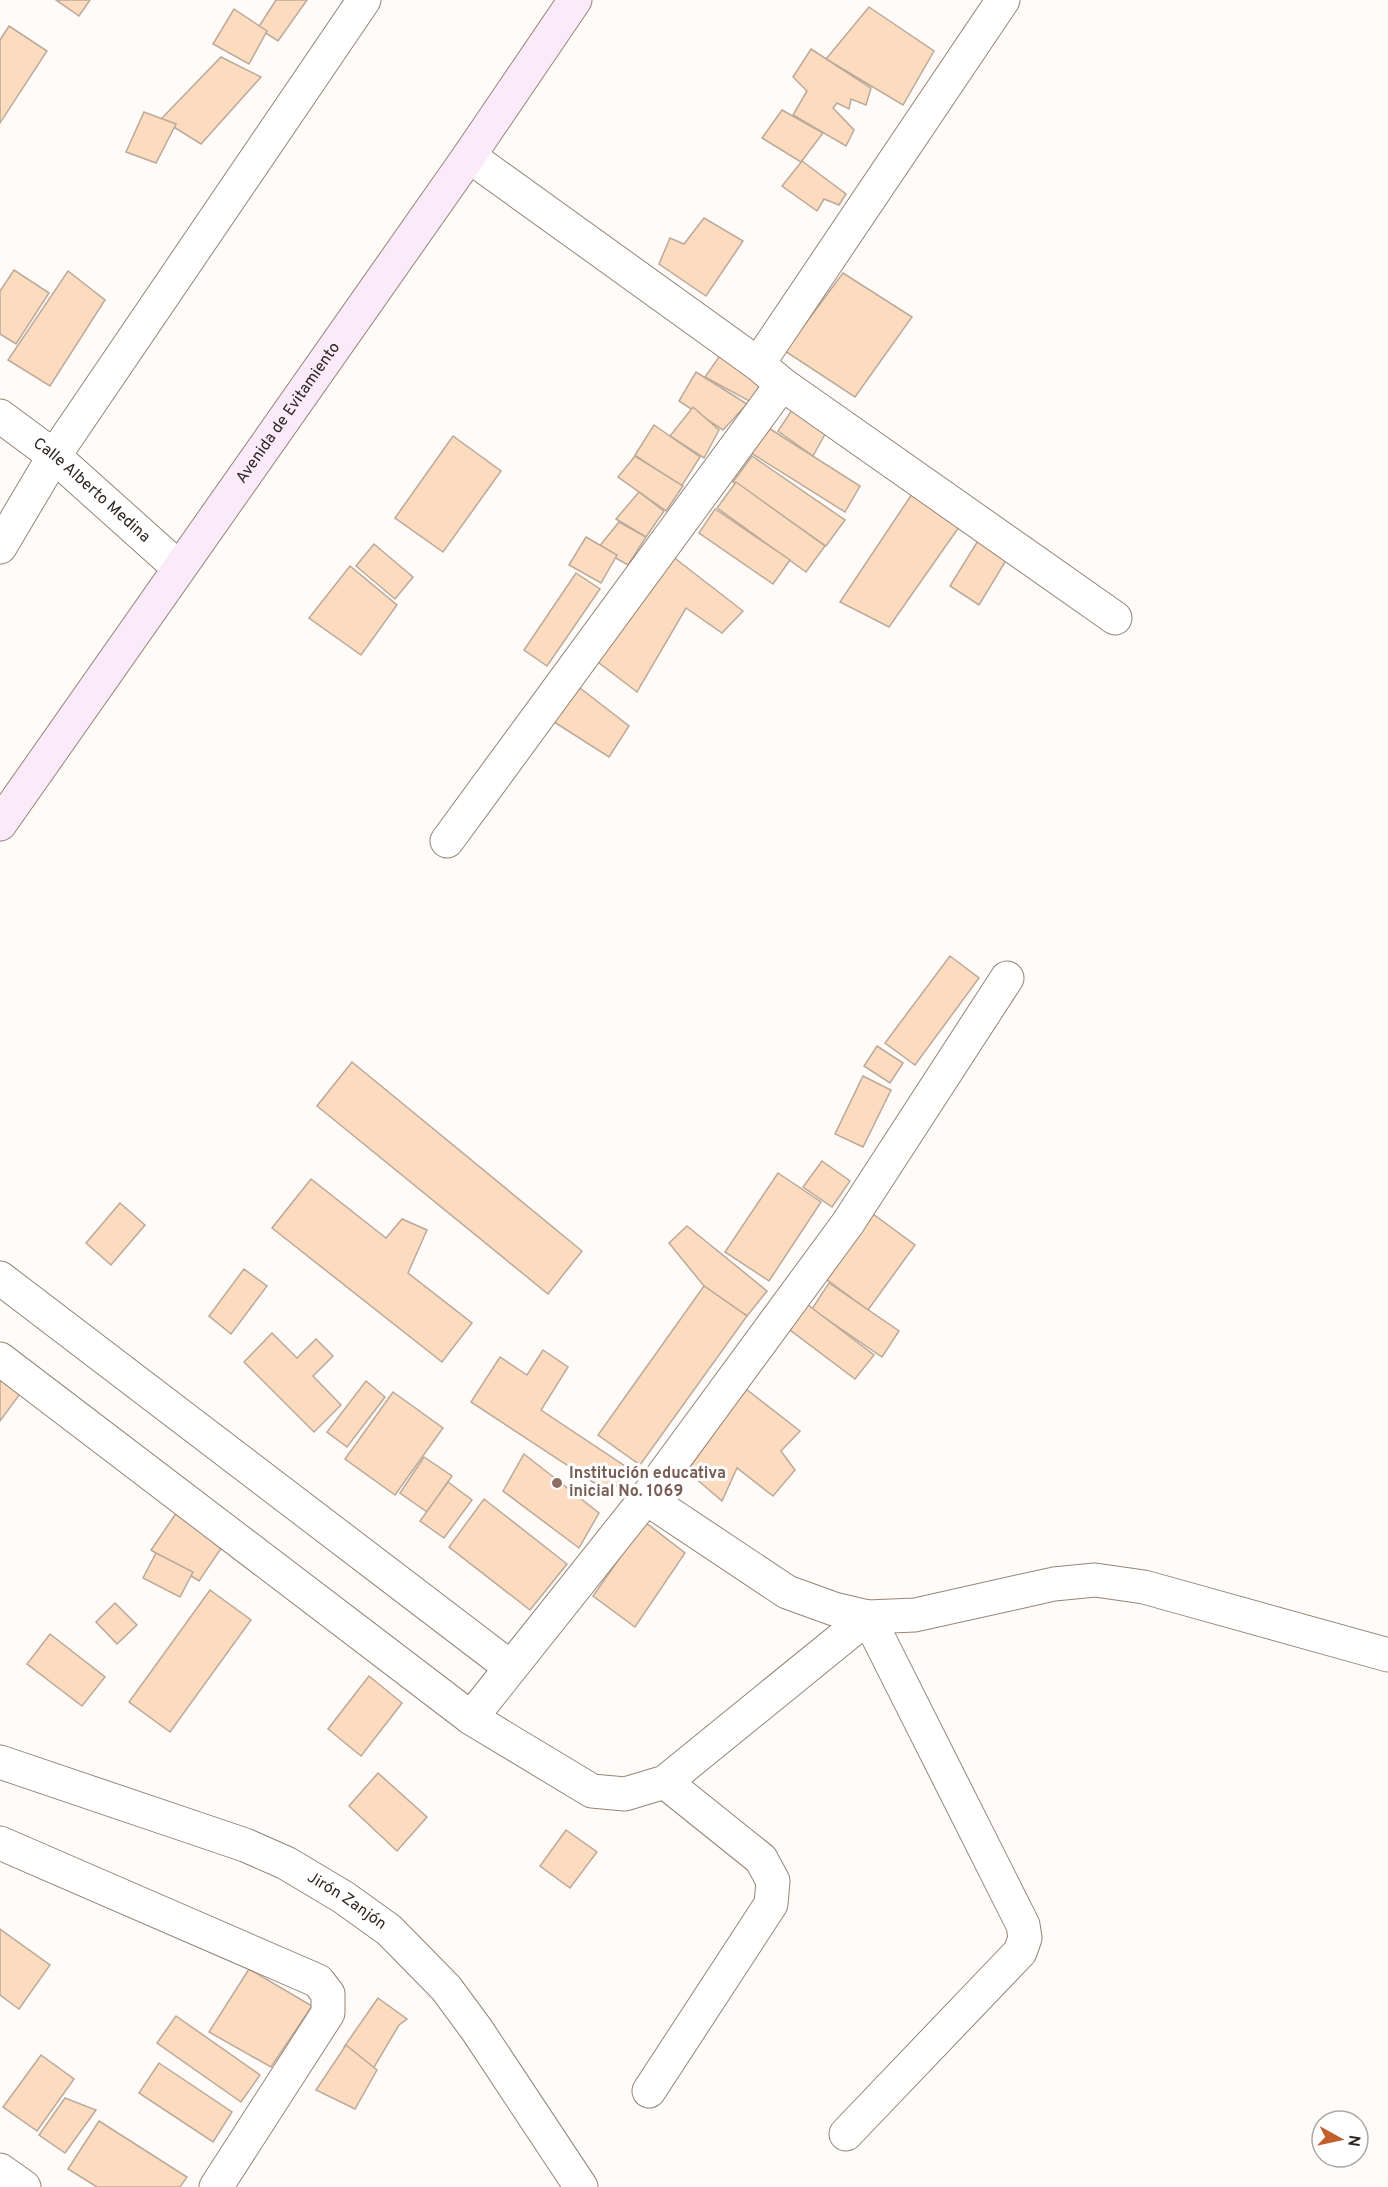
<svg xmlns="http://www.w3.org/2000/svg" width="1388" height="2187" viewBox="0 0 1388 2187" font-family="Overpass,sans-serif">
	<style>
		.building { fill: #fcdbbf; stroke: #bba99a; stroke-width: 1.5 }
		.lines { fill: none; stroke-linecap: round; stroke-linejoin: round }
		.street-casing { stroke: #968577; stroke-width: 35 }
		.secondary-casing { stroke: #968577; stroke-width: 35 }
		.street { stroke: #fff; stroke-width: 33 }
		.secondary { stroke: #fbeafa; stroke-width: 33 }
		.education-dot { fill: #8d6e63; stroke: #fff; stroke-width: 2 }
		.labels { text-anchor: middle; dominant-baseline: central; stroke-width: 6; stroke-linejoin: round; paint-order: stroke }
		.street-label { font-size: 16px; fill: #2d2621; stroke: #fff }
		.education-label { font-size: 16px; font-weight: bold; fill: #785e54; stroke: #fff; text-anchor: start }
	</style>
	<rect width="100%" height="100%" fill="#fffbf8"/>
	<g class="building">
		<path d="M56 0H90L79 16Z"/>
		<path d="M276 0H307L278 41 258 28Z"/>
		<path d="M869 7 934 51 903 105 826 59Z"/>
		<path d="M234 9 267 31 249 64 213 44Z"/>
		<path d="M9 26 47 51 0 123V40Z"/>
		<path d="M811 49 871 88 866 105 851 99 849 109 837 103 833 108 854 130 846 146 793 115 807 91 793 77Z"/>
		<path d="M221 57 261 77 201 144 161 119Z"/>
		<path d="M782 110 823 133 801 162 762 138Z"/>
		<path d="M144 112 176 124 156 163 126 152Z"/>
		<path d="M802 161 846 194 839 205 824 199 817 211 782 186Z"/>
		<path d="M704 218 743 241 706 296 659 264 670 238 684 244Z"/>
		<path d="M14 270 49 293 16 344 0 334V291Z"/>
		<path d="M68 271 105 300 50 386 8 360Z"/>
		<path d="M843 273 912 317 855 397 785 351Z"/>
		<path d="M726 347 764 377 751 402 705 377Z"/>
		<path d="M696 372 747 404 723 430 679 401Z"/>
		<path d="M798 401 829 427 813 456 778 431Z"/>
		<path d="M693 407 719 430 704 458 670 436Z"/>
		<path d="M654 425 700 457 681 487 635 455Z"/>
		<path d="M767 427 860 486 845 512 751 453Z"/>
		<path d="M453 436 501 471 443 552 395 518Z"/>
		<path d="M635 456 683 486 666 511 618 477Z"/>
		<path d="M752 456 845 520 826 546 733 482Z"/>
		<path d="M736 482 825 546 806 572 717 508Z"/>
		<path d="M916 488 964 520 889 627 840 602Z"/>
		<path d="M639 492 664 511 646 537 616 519Z"/>
		<path d="M715 509 790 560 773 584 699 533Z"/>
		<path d="M619 522 646 537 628 565 598 548Z"/>
		<path d="M984 531 1013 549 979 605 950 586Z"/>
		<path d="M586 537 617 555 601 583 569 565Z"/>
		<path d="M374 544 413 577 395 599 356 566Z"/>
		<path d="M672 556 743 611 722 633 686 608 637 692 594 659Z"/>
		<path d="M350 566 397 605 361 655 309 618Z"/>
		<path d="M576 573 600 589 547 666 524 650Z"/>
		<path d="M580 688 629 726 609 757 551 720Z"/>
		<path d="M950 956 979 978 915 1065 885 1043Z"/>
		<path d="M877 1046 903 1063 890 1083 864 1066Z"/>
		<path d="M352 1062 582 1251 548 1294 317 1106Z"/>
		<path d="M863 1076 891 1090 863 1147 835 1134Z"/>
		<path d="M822 1161 850 1181 832 1207 803 1187Z"/>
		<path d="M778 1173 821 1202 769 1281 725 1252Z"/>
		<path d="M311 1179 386 1238 402 1219 427 1230 408 1273 472 1323 442 1362 272 1228Z"/>
		<path d="M120 1203 145 1225 111 1265 86 1243Z"/>
		<path d="M873 1214 915 1245 868 1310 826 1279Z"/>
		<path d="M687 1226 767 1291 747 1316 704 1286 669 1243Z"/>
		<path d="M244 1269 267 1286 231 1334 209 1316Z"/>
		<path d="M829 1283 899 1331 882 1357 812 1309Z"/>
		<path d="M704 1286 747 1316 640 1465 598 1435Z"/>
		<path d="M804 1302 874 1355 855 1379 786 1327Z"/>
		<path d="M272 1333 297 1358 316 1339 333 1356 313 1376 341 1405 314 1432 244 1362Z"/>
		<path d="M543 1350 568 1367 541 1410 628 1468 611 1494 471 1402 500 1357 527 1375Z"/>
		<path d="M0 1369 25 1387 0 1421Z"/>
		<path d="M366 1381 385 1397 347 1447 327 1432Z"/>
		<path d="M746 1389 800 1431 781 1451 795 1470 773 1496 737 1468 722 1501 687 1471Z"/>
		<path d="M393 1392 443 1428 395 1495 345 1459Z"/>
		<path d="M524 1454 599 1513 579 1548 503 1491Z"/>
		<path d="M424 1457 452 1476 427 1512 400 1493Z"/>
		<path d="M448 1482 472 1500 444 1538 420 1521Z"/>
		<path d="M484 1499 567 1564 530 1610 449 1547Z"/>
		<path d="M177 1512 224 1544 199 1581 151 1550Z"/>
		<path d="M645 1522 685 1553 635 1627 593 1596Z"/>
		<path d="M156 1553 193 1572 180 1597 143 1578Z"/>
		<path d="M210 1590 251 1620 170 1732 129 1702Z"/>
		<path d="M115 1603 137 1625 117 1644 96 1622Z"/>
		<path d="M50 1634 105 1677 82 1706 27 1664Z"/>
		<path d="M369 1676 402 1703 361 1756 328 1729Z"/>
		<path d="M378 1773 427 1817 397 1851 349 1806Z"/>
		<path d="M566 1830 597 1852 570 1888 540 1866Z"/>
		<path d="M0 1929 50 1965 19 2009 0 1995Z"/>
		<path d="M249 1969 312 2006 271 2067 209 2032Z"/>
		<path d="M378 1998 407 2019 399 2025 373 2069 344 2047Z"/>
		<path d="M176 2016 260 2075 241 2102 157 2043Z"/>
		<path d="M346 2045 377 2070 355 2109 316 2090Z"/>
		<path d="M41 2055 74 2079 37 2131 3 2107Z"/>
		<path d="M159 2063 232 2112 213 2142 139 2093Z"/>
		<path d="M65 2098 96 2110 65 2153 39 2135Z"/>
		<path d="M99 2121 187 2177 180 2187H97L68 2169Z"/>
	</g>
	<g class="lines">
		<g class="street-casing">
			<g id="street">
				<path d="M469 156 758 364 782 384 1115 618"/>
				<path d="M758 364 1003 0"/>
				<path id="s1" d="M0 416 54 456 179 568"/>
				<path d="M0 547 54 456 364 0"/>
				<path d="M447 841 782 384"/>
				<path d="M0 1278 510 1667"/>
				<path d="M0 1359 471 1718 592 1791 625 1794 665 1782 868 1617 1023 1925 1025 1938 1020 1952 846 2134"/>
				<path d="M646 1498 787 1592 834 1609 868 1617 915 1615 1054 1584 1095 1580 1144 1587 1388 1655"/>
				<path d="M471 1718 646 1498 848 1223 1007 978"/>
				<path id="s2" d="M0 1762 245 1845 286 1863 343 1897 389 1930 446 1988 477 2030 581 2187"/>
				<path d="M0 1843 318 1981 328 1994V2013L216 2187"/>
				<path d="M649 2091 771 1904 773 1881 761 1859 665 1782"/>
				<path d="M0 2170 24 2187"/>
			</g>
		</g>
		<g class="secondary-casing">
			<g id="secondary">
				<path id="s3" d="M0 824 469 156 575 0"/>
			</g>
		</g>
		<use href="#street" class="street"/>
		<use href="#secondary" class="secondary"/>
	</g>
	<circle class="education-dot" cx="557" cy="1483" r="6"/>
	<g class="labels">
		<g class="street-label">
			<text stroke="none"><textPath href="#s3" startOffset="502">Avenida de Evitamiento</textPath></text>
			<text stroke="none"><textPath href="#s1" startOffset="118">Calle Alberto Medina</textPath></text>
			<text stroke="none"><textPath href="#s2" startOffset="375">Jirón Zanjón</textPath></text>
		</g>
		<g class="education-label">
			<text x="569" y="1474">Institución educativa<tspan x="569" dy="18">inicial No. 1069</tspan></text>
		</g>
	</g>
	<g transform="translate(1340 2139) rotate(98)"><circle r="28" fill="#ffffff" stroke="#aba8a6" stroke-width="1.5"/>
	<path d="M0-4.5L10 22L0 15L-10 22Z" fill="#c35f2b"/>
	<text y="-9" font-size="16" font-weight="bold" text-anchor="middle" fill="#2d2621">N</text>
	</g>
</svg>
